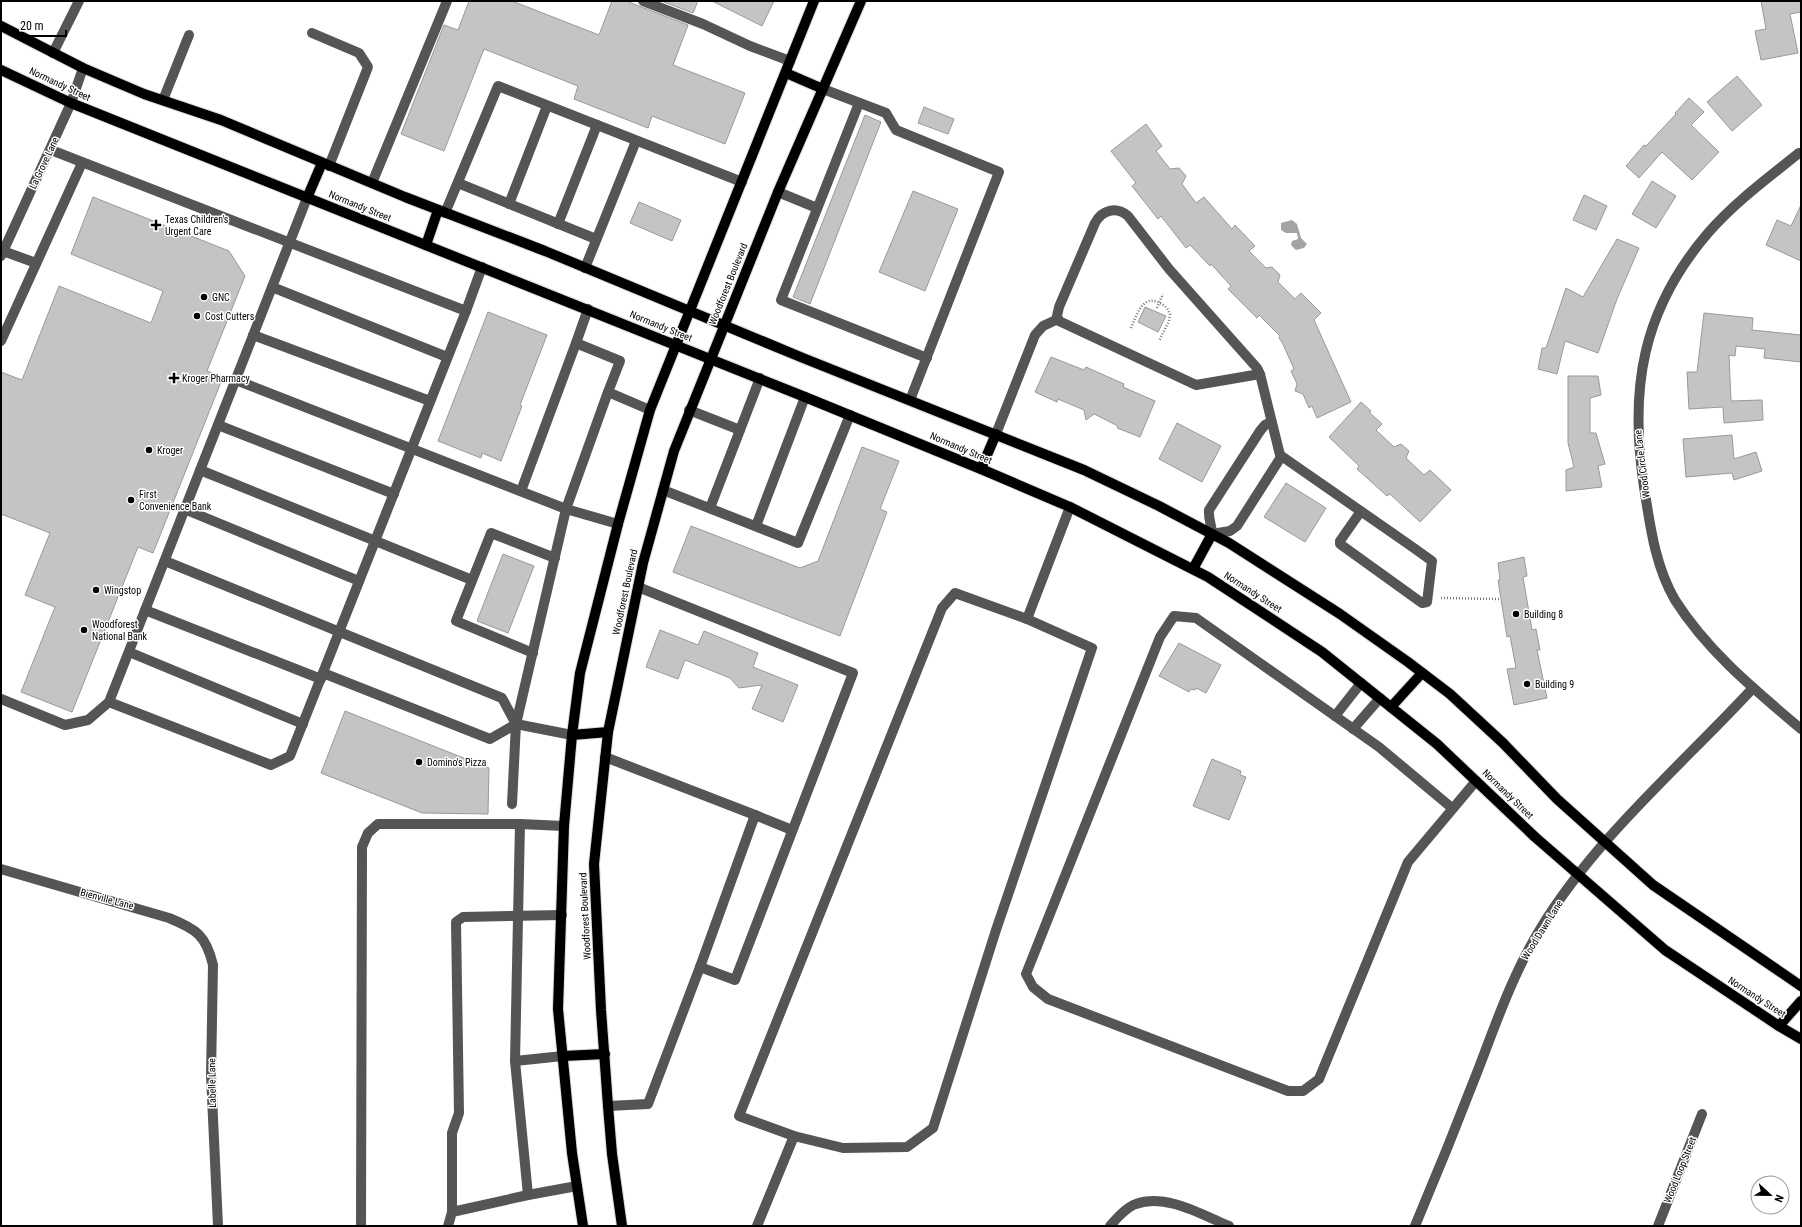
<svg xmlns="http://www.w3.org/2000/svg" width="1802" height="1227" viewBox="0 0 1802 1227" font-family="'Roboto Condensed',sans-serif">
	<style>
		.water { fill: #a3a3a3 }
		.building { fill: #c4c4c4; stroke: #999 }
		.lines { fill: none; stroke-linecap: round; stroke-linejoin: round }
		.major-casing { stroke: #dbdbdb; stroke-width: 12 }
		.path { stroke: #777; stroke-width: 2.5; stroke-dasharray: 1 2; stroke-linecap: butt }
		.minor { stroke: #555; stroke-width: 10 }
		.major { stroke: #000; stroke-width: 10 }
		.poi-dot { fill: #000; stroke: #fff; stroke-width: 1.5 }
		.labels { text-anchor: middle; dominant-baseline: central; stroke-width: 3; stroke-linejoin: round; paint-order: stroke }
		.street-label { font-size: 10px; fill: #000; stroke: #fff }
		.poi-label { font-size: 10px; fill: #000; stroke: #fff; text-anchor: start }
	</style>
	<rect width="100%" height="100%" fill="#fff"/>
	<path class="water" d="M1292 220 1297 224 1301 238 1307 244 1304 248 1296 250 1291 245 1292 241 1298 239 1297 233H1286L1281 230V223Z"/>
	<g class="building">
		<path d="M469 1H512L599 35 612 1H626L688 25 673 65 745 93 725 144 652 116 648 128 574 99 578 86 484 49 444 151 401 134 444 25 458 30Z"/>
		<path d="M661 1H698L693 13Z"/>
		<path d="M712 1H774L762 26Z"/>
		<path d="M1761 1H1801V12L1790 14 1798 53 1761 60 1755 31 1766 29Z"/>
		<path d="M1737 76 1762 105 1732 131 1707 102Z"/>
		<path d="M1689 98 1704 112 1691 125 1719 152 1692 180 1662 152 1639 178 1626 166 1644 145 1646 146 1676 114 1675 113Z"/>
		<path d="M924 107 954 119 948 134 918 123Z"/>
		<path d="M865 115 881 122 810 304 793 297Z"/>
		<path d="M1146 124 1162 146 1156 151 1170 169 1179 168 1186 176 1182 184 1196 203 1204 197 1232 229 1235 225 1255 246 1249 251 1266 268 1272 267 1280 275 1278 282 1295 299 1301 293 1321 313 1314 320 1351 402 1317 418 1312 406 1309 408 1303 394 1295 391 1297 384 1291 371 1294 369 1282 342 1279 338 1280 336 1259 315 1257 318 1228 289 1231 286 1211 264 1210 266 1190 245 1186 248 1161 216 1158 219 1132 186 1136 183 1111 151Z"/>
		<path d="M1652 181 1676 196 1656 228 1632 214Z"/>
		<path d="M913 191 958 209 925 291 879 272Z"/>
		<path d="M1584 195 1607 206 1596 230 1573 220Z"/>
		<path d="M93 197 229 251 245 276 207 371 223 377 153 553 138 547 72 712 21 692 55 607 25 595 50 533 1 514V372L22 380 59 286 151 323 163 291 71 254Z"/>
		<path d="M639 202 681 220 672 241 630 223Z"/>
		<path d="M1801 205V261L1766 245 1777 220 1791 226Z"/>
		<path d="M1617 239 1639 248 1617 299 1598 353 1565 341 1557 374 1538 369 1542 348H1546L1566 288 1583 297Z"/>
		<path d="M1145 307 1166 316 1158 332 1138 322Z"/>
		<path d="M488 312 547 335 520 405 522 406 501 461 482 453 481 458 438 441Z"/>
		<path d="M1704 313 1753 318 1752 330 1801 335V362L1764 358 1765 349 1736 346 1735 356 1729 355 1731 401 1762 400 1763 420 1724 423 1723 407 1689 409 1687 372H1697Z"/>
		<path d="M1051 357 1084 370 1086 367 1124 384 1123 387 1155 401 1140 437 1117 428 1118 426 1094 414 1086 420 1084 410 1058 399 1057 402 1035 392Z"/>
		<path d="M1568 376H1598L1601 395 1590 398V433H1596L1605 464 1598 466 1602 487 1566 491V470L1574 467 1568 443Z"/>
		<path d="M1361 402 1371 411 1369 412 1382 424 1376 430 1394 447 1401 444 1409 451 1406 458 1424 475 1430 470 1451 490 1420 522 1390 494 1387 496 1357 469 1359 466 1329 437Z"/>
		<path d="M1177 423 1221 446 1202 482 1159 459Z"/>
		<path d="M1732 435 1734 459 1756 452 1762 471 1734 480 1732 473 1686 477 1683 439Z"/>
		<path d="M862 447 899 461 880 509 887 512 840 636 673 572 691 526 800 568 818 561Z"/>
		<path d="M1286 483 1326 508 1305 542 1264 517Z"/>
		<path d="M503 554 534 566 508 633 477 621Z"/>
		<path d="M1524 557 1527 576 1523 577 1532 630 1536 629 1540 650H1537L1547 698 1514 705 1507 669 1516 668 1510 636 1507 637 1498 580H1500L1498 563Z"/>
		<path d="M660 630 698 645 704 631 758 653 753 667 798 685 783 722 752 709 762 685 739 688 730 678 685 660 678 679 646 667Z"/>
		<path d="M1179 643 1221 665 1206 693 1196 688 1195 690 1191 689 1189 692 1159 676Z"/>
		<path d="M345 711 489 768 488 814 422 813 321 773Z"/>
		<path d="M1212 759 1241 771 1240 775 1246 777 1229 820 1193 806Z"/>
	</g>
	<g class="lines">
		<g class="major-casing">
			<g id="major">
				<path d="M1 26 83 68 144 94 221 120 405 197 545 251 803 358 1084 470 1159 506 1229 543 1340 614 1408 662 1450 694 1503 743 1557 799 1653 885 1801 986"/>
				<path d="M1 70 71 103 805 397 981 469 1070 507 1208 577 1322 652 1437 744 1535 837 1665 950 1779 1026 1801 1039"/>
				<path d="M786 73 823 89"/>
				<path d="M307 198 322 163"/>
				<path d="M426 245 438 210"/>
				<path d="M981 469 996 434"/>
				<path d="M1193 569 1212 534"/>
				<path d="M1391 707 1422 673"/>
				<path d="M572 735 608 732"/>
				<path d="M1779 1026 1801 1001"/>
				<path d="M563 1056 605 1054"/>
				<path d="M583 1226 572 1153 558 1009 564 826 572 735 580 673 618 524 650 410 814 1"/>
				<path d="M622 1226 612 1154 608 1106 601 1010 594 864 608 732 643 563 674 451 778 192 861 1"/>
			</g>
		</g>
		<g class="path">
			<path d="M1157 308 1163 294"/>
			<path d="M1131 328C1138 311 1145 289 1167 308L1170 314 1169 321 1159 341"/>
			<path d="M1441 598 1501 599"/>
		</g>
		<g class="minor">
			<path d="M643 1 703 24 750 46 790 61"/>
			<path d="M312 33 359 53 368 67 329 166"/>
			<path d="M53 53 79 1"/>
			<path d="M823 89 886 113 896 130 999 172 910 400"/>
			<path d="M163 100 189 35"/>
			<path d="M859 103 781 300 927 358"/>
			<path d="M51 150 466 311 290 756 271 765 109 702"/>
			<path d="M1799 153C1768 178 1734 203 1708 233 1642 310 1629 389 1644 487 1650 525 1655 566 1675 600 1708 652 1755 690 1801 729"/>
			<path d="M372 183 447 1"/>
			<path d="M458 183 596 239"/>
			<path d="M778 192 817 208"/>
			<path d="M509 204 547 106"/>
			<path d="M445 213 498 86 742 182"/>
			<path d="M558 224 597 125"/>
			<path d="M3 251 36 263"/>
			<path d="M1 256 71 103 83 68"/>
			<path d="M585 268 636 141"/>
			<path d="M272 287 447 357"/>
			<path d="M466 311 482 267"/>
			<path d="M253 335 430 401"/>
			<path d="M1 341 82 163"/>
			<path d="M576 343 588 309"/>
			<path d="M1260 374 1196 385 1059 321 1057 316 1059 307 1095 223C1102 210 1116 206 1128 216L1169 269 1257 368 1260 374 1280 455 1411 546 1432 561 1427 602 1422 603 1340 544V541L1361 511"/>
			<path d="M236 380 566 509 618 524"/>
			<path d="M689 410 740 430"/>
			<path d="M1271 422 1265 425 1260 431 1209 510C1208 518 1212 526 1212 534L1230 531 1237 526 1281 457"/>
			<path d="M218 425 394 494"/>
			<path d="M996 434 1035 335 1043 326 1058 319"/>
			<path d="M200 470 472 580"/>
			<path d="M663 490 798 543 850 415"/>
			<path d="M521 491 576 343 620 361 608 392"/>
			<path d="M710 508 760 378"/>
			<path d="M184 509 359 581"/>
			<path d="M756 526 805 397"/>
			<path d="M165 561 502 698 516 724 572 735"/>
			<path d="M638 587 853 673 735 980 700 967 755 815 792 830"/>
			<path d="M955 593 1027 619 1092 648 996 930 933 1128 907 1147 843 1148 794 1136 739 1116 942 608Z"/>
			<path d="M145 610 321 679"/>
			<path d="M1027 619 1070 507"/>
			<path d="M129 652 303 724"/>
			<path d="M533 653 456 621 491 533 555 558"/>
			<path d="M323 673 490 739 516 724"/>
			<path d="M1 699 65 725 88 720 109 702 307 198"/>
			<path d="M1335 716 1361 683"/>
			<path d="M1353 729 1380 698"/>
			<path d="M605 757 755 815"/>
			<path d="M512 804 516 724 566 509 608 392 650 410"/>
			<path d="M1452 808 1379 747 1196 618 1174 616 1160 637 1026 974 1033 987 1048 999 1288 1091H1303L1319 1079 1408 862 1476 781"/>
			<path d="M1 869 169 918C196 929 206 935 213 965L211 1075 218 1226"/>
			<path d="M515 1061 563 1056"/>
			<path d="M608 1106 648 1104 700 967"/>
			<path d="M528 1195 577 1186"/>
			<path d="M452 1212V1133L459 1113 456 922 463 917 562 915"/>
			<path d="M361 1226 362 847 368 833 378 824H520"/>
			<path d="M448 1226 452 1212 528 1195 515 1061 520 824 564 826"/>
			<path d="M757 1226 794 1136"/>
			<path d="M1110 1226C1116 1219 1126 1207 1136 1204 1166 1193 1202 1215 1229 1226"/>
			<path d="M1415 1226C1437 1174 1458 1122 1478 1070 1496 1023 1513 974 1539 931 1595 838 1680 767 1753 688"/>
			<path d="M1658 1226 1702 1114"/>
		</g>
		<use href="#major" class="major"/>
	</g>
	<g class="poi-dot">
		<path d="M154 219h4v4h4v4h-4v4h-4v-4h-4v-4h4z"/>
		<circle cx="204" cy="297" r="4"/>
		<circle cx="197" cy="316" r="4"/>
		<path d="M172 372h4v4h4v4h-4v4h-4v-4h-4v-4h4z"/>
		<circle cx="149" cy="450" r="4"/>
		<circle cx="131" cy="500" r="4"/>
		<circle cx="96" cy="590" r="4"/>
		<circle cx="1516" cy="614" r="4"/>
		<circle cx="84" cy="630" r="4"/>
		<circle cx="1527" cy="684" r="4"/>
		<circle cx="419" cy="762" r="4"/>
	</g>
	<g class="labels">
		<g class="street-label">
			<text transform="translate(60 84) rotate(25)">Normandy Street</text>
			<text transform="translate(44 163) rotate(-65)">La Grove Lane</text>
			<text transform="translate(360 206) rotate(22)">Normandy Street</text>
			<text transform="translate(728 284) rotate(-68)">Woodforest Boulevard</text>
			<text transform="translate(661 326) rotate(22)">Normandy Street</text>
			<text transform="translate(961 448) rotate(23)">Normandy Street</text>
			<text transform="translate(1642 464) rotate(-97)">Wood Circle Lane</text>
			<text transform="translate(625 592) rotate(-78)">Woodforest Boulevard</text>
			<text transform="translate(1253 592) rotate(33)">Normandy Street</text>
			<text transform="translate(1508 794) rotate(44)">Normandy Street</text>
			<text transform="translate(107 899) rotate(15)">Bienville Lane</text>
			<text transform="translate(585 916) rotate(-93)">Woodforest Boulevard</text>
			<text transform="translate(1542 930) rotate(-58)">Wood Dawn Lane</text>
			<text transform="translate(1757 997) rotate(33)">Normandy Street</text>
			<text transform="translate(212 1083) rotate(-91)">Labelle Lane</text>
			<text transform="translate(1680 1170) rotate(-68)">Wood Loop Street</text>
		</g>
		<g class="poi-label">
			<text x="165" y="219">Texas Children's<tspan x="165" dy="12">Urgent Care</tspan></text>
			<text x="212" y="297">GNC</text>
			<text x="205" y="316">Cost Cutters</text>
			<text x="182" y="378">Kroger Pharmacy</text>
			<text x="157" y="450">Kroger</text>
			<text x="139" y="494">First<tspan x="139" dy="12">Convenience Bank</tspan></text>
			<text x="104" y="590">Wingstop</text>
			<text x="1524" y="614">Building 8</text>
			<text x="92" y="624">Woodforest<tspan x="92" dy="12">National Bank</tspan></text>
			<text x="1535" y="684">Building 9</text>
			<text x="427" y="762">Domino's Pizza</text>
		</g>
	</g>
	<rect width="1802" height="1227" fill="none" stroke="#000000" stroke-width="4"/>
	<g transform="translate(1770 1195) rotate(112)"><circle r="19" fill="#ffffff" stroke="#999999"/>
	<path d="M0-3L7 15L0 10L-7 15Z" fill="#000000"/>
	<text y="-6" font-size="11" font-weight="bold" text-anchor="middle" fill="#000000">N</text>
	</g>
	<path d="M14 30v6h52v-6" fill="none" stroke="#000000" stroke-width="2"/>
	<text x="20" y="30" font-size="12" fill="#000000" stroke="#ffffff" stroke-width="3" paint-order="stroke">20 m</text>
</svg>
